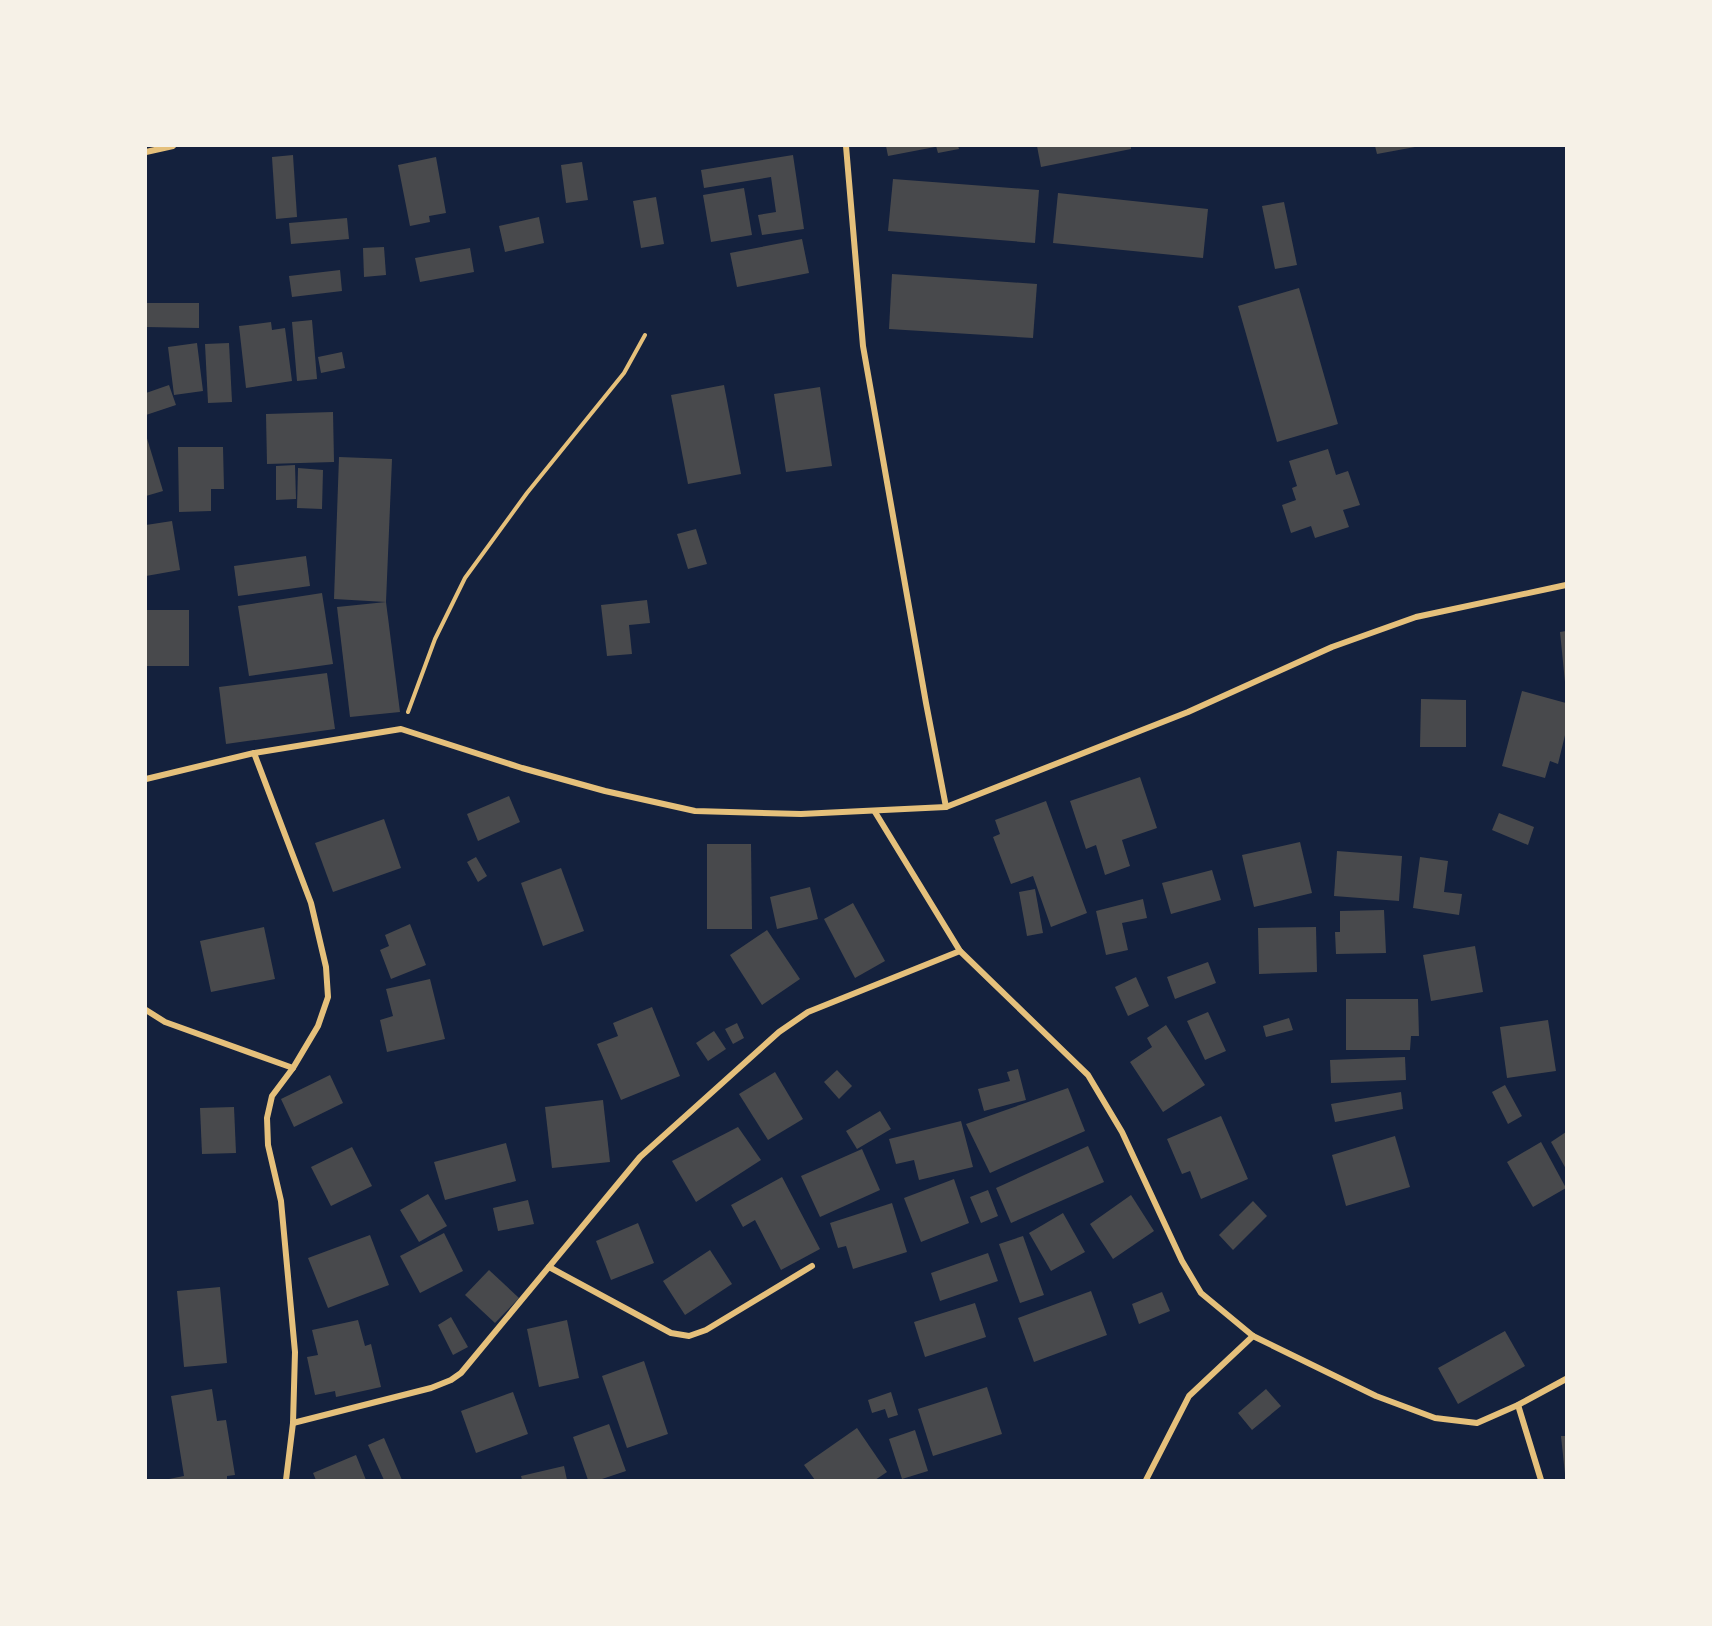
<svg xmlns="http://www.w3.org/2000/svg" width="1712" height="1626" viewBox="0 0 1712 1626" font-family="'Nunito Sans',sans-serif">
	<style>
		.building { fill: #48494c }
		.lines { fill: none; stroke-linecap: round; stroke-linejoin: round }
		.path { stroke: #e5c07b; stroke-width: 4 }
		.minor { stroke: #e5c07b; stroke-width: 6 }
	</style>
	<rect width="100%" height="100%" fill="#14213d"/>
	<g class="building">
		<path d="M886 146H935V147L888 156Z"/>
		<path d="M936 146H958L959 149 938 153Z"/>
		<path d="M1037 146H1131V149L1041 167Z"/>
		<path d="M1375 146H1415V147L1377 154Z"/>
		<path d="M293 155 297 217 276 219 272 157Z"/>
		<path d="M793 155 804 229 762 235 758 215 776 212 771 177 704 188 701 170Z"/>
		<path d="M436 157 446 213 429 216 430 222 410 226 398 165Z"/>
		<path d="M582 162 588 200 566 203 561 165Z"/>
		<path d="M893 179 1039 190 1035 243 888 231Z"/>
		<path d="M744 188 752 235 711 242 703 195Z"/>
		<path d="M1058 193 1208 209 1203 258 1053 243Z"/>
		<path d="M656 197 664 244 641 248 633 201Z"/>
		<path d="M1284 202 1297 265 1275 269 1262 206Z"/>
		<path d="M539 217 544 243 505 252 499 226Z"/>
		<path d="M347 218 349 239 291 244 289 223Z"/>
		<path d="M802 239 809 273 737 287 730 253Z"/>
		<path d="M384 247 386 275 364 277 363 248Z"/>
		<path d="M470 248 474 272 420 282 415 258Z"/>
		<path d="M340 270 342 291 292 297 289 276Z"/>
		<path d="M892 274 1037 284 1033 338 889 329Z"/>
		<path d="M1299 288 1338 424 1277 442 1238 306Z"/>
		<path d="M146 303H199V328L146 327Z"/>
		<path d="M312 320 317 379 297 381 292 322Z"/>
		<path d="M271 322 272 330 285 328 292 381 246 388 239 326Z"/>
		<path d="M197 343 203 391 174 395 168 347Z"/>
		<path d="M229 343 232 402 208 403 205 344Z"/>
		<path d="M342 352 345 368 321 373 318 357Z"/>
		<path d="M169 385 176 405 146 415V393Z"/>
		<path d="M724 385 741 474 688 484 671 395Z"/>
		<path d="M820 387 832 466 786 472 774 394Z"/>
		<path d="M333 412 334 462 267 464 266 414Z"/>
		<path d="M146 435 163 491 146 496Z"/>
		<path d="M178 447H223L224 489H211V511L179 512Z"/>
		<path d="M1328 449 1336 475 1348 471 1360 505 1343 510 1349 527 1315 538 1311 526 1291 533 1282 505 1296 500 1292 488 1297 486 1289 461Z"/>
		<path d="M339 457 392 459 386 602 334 599Z"/>
		<path d="M295 465 296 499 276 500V466Z"/>
		<path d="M298 468 323 470 322 509 297 508Z"/>
		<path d="M172 521 180 570 146 576V525Z"/>
		<path d="M696 529 707 564 688 569 677 534Z"/>
		<path d="M306 556 310 586 238 596 234 566Z"/>
		<path d="M322 593 333 664 249 676 238 606Z"/>
		<path d="M647 600 650 623 629 625 632 654 607 656 601 605Z"/>
		<path d="M386 602 400 712 350 717 337 607Z"/>
		<rect x="146" y="610" width="43" height="56"/>
		<path d="M1566 631V682H1565L1560 632Z"/>
		<path d="M327 673 335 729 226 744 219 687Z"/>
		<path d="M1522 691 1566 703V731L1558 764 1550 761 1545 778 1502 766Z"/>
		<path d="M1421 699 1466 700V747H1420Z"/>
		<path d="M1140 777 1157 828 1122 840 1130 866 1105 875 1096 845 1086 849 1070 801Z"/>
		<path d="M509 796 520 822 478 841 467 814Z"/>
		<path d="M1046 801 1087 913 1051 927 1033 876 1011 884 993 837 1000 834 995 820Z"/>
		<path d="M1499 813 1534 827 1528 845 1492 830Z"/>
		<path d="M384 819 401 868 333 892 315 843Z"/>
		<path d="M1300 842 1312 893 1254 907 1242 855Z"/>
		<path d="M707 844H751L752 929H707Z"/>
		<path d="M1337 851 1402 856 1399 901 1334 896Z"/>
		<path d="M476 857 487 876 478 882 467 862Z"/>
		<path d="M1420 857 1448 861 1444 892 1462 894 1459 915 1413 908Z"/>
		<path d="M561 868 584 931 543 946 521 883Z"/>
		<path d="M1212 870 1221 900 1171 914 1162 883Z"/>
		<path d="M810 887 818 919 777 929 770 897Z"/>
		<path d="M1035 889 1043 933 1027 936 1019 892Z"/>
		<path d="M1143 899 1147 918 1122 923 1128 950 1106 955 1096 911Z"/>
		<path d="M853 903 885 961 855 978 824 919Z"/>
		<path d="M1384 910 1386 953 1336 954 1335 932H1340V911Z"/>
		<path d="M410 924 426 965 391 979 380 950 389 946 385 935Z"/>
		<path d="M264 927 275 979 211 992 200 941Z"/>
		<path d="M1316 927 1317 972 1259 974 1258 928Z"/>
		<path d="M767 930 800 979 762 1005 730 955Z"/>
		<path d="M1475 946 1483 992 1431 1001 1423 955Z"/>
		<path d="M1208 962 1216 983 1175 999 1167 977Z"/>
		<path d="M1136 977 1149 1006 1128 1016 1115 987Z"/>
		<path d="M430 979 445 1039 387 1052 380 1020 393 1016 386 989Z"/>
		<path d="M1346 999H1418L1419 1036H1411L1410 1050H1346Z"/>
		<path d="M652 1007 680 1076 621 1100 597 1044 618 1036 613 1023Z"/>
		<path d="M1208 1012 1226 1051 1205 1060 1187 1021Z"/>
		<path d="M1289 1018 1293 1030 1266 1037 1263 1026Z"/>
		<path d="M1548 1020 1556 1071 1507 1078 1500 1027Z"/>
		<path d="M737 1023 744 1038 733 1044 725 1029Z"/>
		<path d="M1166 1025 1205 1085 1163 1112 1130 1062 1152 1047 1147 1038Z"/>
		<path d="M714 1031 726 1049 708 1061 696 1043Z"/>
		<path d="M1405 1057 1406 1080 1331 1083 1330 1060Z"/>
		<path d="M1018 1069 1026 1100 984 1111 978 1089 1010 1081 1007 1072Z"/>
		<path d="M837 1070 852 1086 839 1099 824 1082Z"/>
		<path d="M775 1072 803 1119 768 1140 739 1094Z"/>
		<path d="M330 1075 343 1103 294 1127 281 1099Z"/>
		<path d="M1505 1085 1522 1116 1508 1124 1492 1092Z"/>
		<path d="M1068 1088 1085 1131 990 1173 966 1124Z"/>
		<path d="M1401 1092 1403 1109 1335 1122 1331 1104Z"/>
		<path d="M603 1100 610 1162 552 1168 545 1107Z"/>
		<path d="M234 1107 236 1153 202 1154 200 1108Z"/>
		<path d="M880 1111 891 1129 857 1149 846 1131Z"/>
		<path d="M1221 1116 1248 1179 1201 1199 1190 1171 1182 1174 1167 1139Z"/>
		<path d="M961 1121 973 1167 919 1180 914 1160 896 1164 889 1139Z"/>
		<path d="M738 1127 761 1160 696 1202 672 1161Z"/>
		<path d="M1566 1132V1169L1551 1142Z"/>
		<path d="M1395 1136 1410 1187 1346 1206 1332 1155Z"/>
		<path d="M1541 1142 1566 1188 1533 1207 1507 1162Z"/>
		<path d="M506 1143 516 1181 445 1200 434 1162Z"/>
		<path d="M1088 1146 1104 1182 1011 1223 996 1188Z"/>
		<path d="M352 1147 372 1186 331 1206 311 1167Z"/>
		<path d="M862 1149 880 1190 820 1217 801 1176Z"/>
		<path d="M782 1177 820 1249 781 1270 755 1220 743 1227 731 1205Z"/>
		<path d="M954 1179 969 1223 921 1242 904 1198Z"/>
		<path d="M988 1190 998 1216 981 1223 970 1197Z"/>
		<path d="M428 1194 447 1226 419 1242 400 1210Z"/>
		<path d="M1131 1195 1154 1231 1113 1259 1090 1224Z"/>
		<path d="M528 1200 534 1224 498 1231 493 1208Z"/>
		<path d="M1253 1201 1267 1216 1233 1250 1219 1235Z"/>
		<path d="M892 1203 907 1252 853 1269 846 1246 838 1248 830 1223Z"/>
		<path d="M1063 1213 1085 1252 1051 1271 1029 1233Z"/>
		<path d="M638 1223 654 1263 611 1280 596 1241Z"/>
		<path d="M444 1233 463 1271 420 1293 400 1256Z"/>
		<path d="M370 1235 389 1285 328 1308 308 1258Z"/>
		<path d="M1023 1236 1044 1295 1020 1303 999 1244Z"/>
		<path d="M710 1250 732 1284 685 1315 663 1281Z"/>
		<path d="M988 1253 998 1281 940 1301 931 1273Z"/>
		<path d="M489 1270 519 1298 495 1323 465 1295Z"/>
		<path d="M220 1287 227 1363 184 1367 177 1291Z"/>
		<path d="M1091 1291 1107 1335 1034 1362 1018 1318Z"/>
		<path d="M1162 1292 1170 1311 1139 1324 1132 1304Z"/>
		<path d="M975 1303 986 1337 925 1357 914 1322Z"/>
		<path d="M451 1317 468 1347 453 1355 438 1325Z"/>
		<path d="M358 1320 365 1346 371 1344 381 1387 336 1397 335 1391 315 1395 307 1357 318 1355 312 1330Z"/>
		<path d="M567 1320 579 1378 539 1387 527 1329Z"/>
		<path d="M1505 1331 1525 1366 1458 1404 1438 1368Z"/>
		<path d="M644 1361 668 1434 627 1448 602 1376Z"/>
		<path d="M987 1387 1002 1434 933 1456 918 1409Z"/>
		<path d="M212 1389 217 1421 226 1420 235 1475 227 1476V1480H164L184 1476 171 1396Z"/>
		<path d="M1266 1389 1281 1406 1252 1430 1238 1413Z"/>
		<path d="M513 1392 528 1434 476 1453 461 1411Z"/>
		<path d="M891 1392 898 1415 888 1418 885 1409 872 1413 868 1400Z"/>
		<path d="M609 1424 626 1471 599 1480H588L573 1437Z"/>
		<path d="M857 1428 887 1472 875 1480H815L804 1465Z"/>
		<path d="M915 1430 928 1471 902 1479 889 1439Z"/>
		<path d="M1561 1436H1566V1473L1565 1474Z"/>
		<path d="M384 1438 402 1480H384L368 1445Z"/>
		<path d="M356 1455 366 1480H316L313 1473Z"/>
		<path d="M564 1466 567 1480H522L521 1476Z"/>
	</g>
	<g class="lines">
		<path class="path" d="M408 712 435 639 465 578 527 493 624 373 645 335"/>
		<g class="minor">
			<path d="M846 146 863 346 926 703 946 807"/>
			<path d="M146 152 173 146"/>
			<path d="M254 753 311 903 326 967 328 997 318 1026 293 1068 272 1096 267 1118 268 1145 281 1201 295 1352 293 1423 286 1480"/>
			<path d="M146 779 254 753 401 729 522 768 605 791 695 811 801 814 946 807 1188 712 1332 647 1416 617 1566 585"/>
			<path d="M875 812 960 951 1088 1075 1122 1132 1182 1261 1201 1293 1253 1336 1376 1396 1435 1418 1477 1423 1518 1405 1566 1379"/>
			<path d="M146 1010 165 1022 293 1068"/>
			<path d="M549 1267 671 1333 689 1336 706 1330 812 1266"/>
			<path d="M1518 1405 1541 1480"/>
			<path d="M293 1423 431 1388 451 1380 461 1373 640 1157 779 1032 808 1012 960 951"/>
			<path d="M1146 1480 1189 1396 1253 1336"/>
		</g>
	</g>
	<rect width="1712" height="1626" fill="none" stroke="#f6f1e7" stroke-width="294"/>
</svg>
